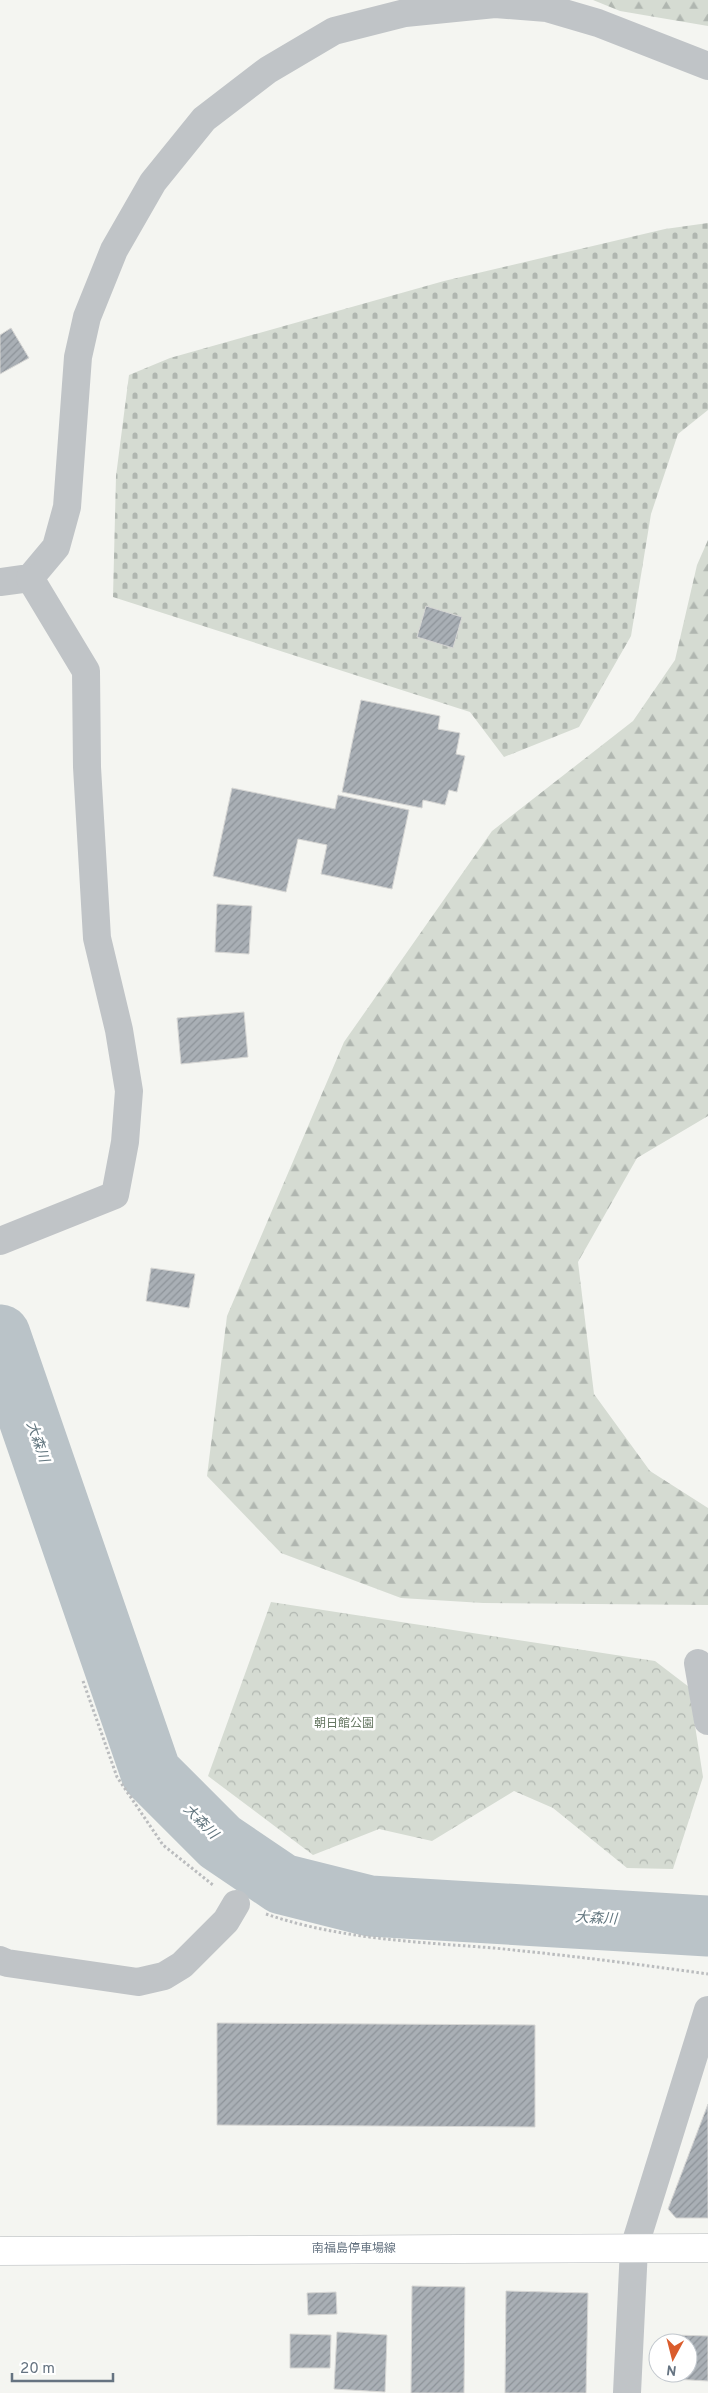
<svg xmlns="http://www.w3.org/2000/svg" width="708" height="2393" viewBox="0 0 708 2393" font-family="Overpass,'Noto Sans JP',sans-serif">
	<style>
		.forest { fill: url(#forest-firs) }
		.cemetery { fill: url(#cemetery-stones) }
		.park { fill: url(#park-crowns) }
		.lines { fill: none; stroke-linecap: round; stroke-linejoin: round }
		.river { stroke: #bac3c8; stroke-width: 61 }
		.building { fill: url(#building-hatch); stroke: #d6d6d4 }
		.secondary-casing { stroke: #b3b7bb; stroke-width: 29 }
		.path { stroke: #babcbe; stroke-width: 3; stroke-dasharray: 2.5 2.5; stroke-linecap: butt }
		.minor { stroke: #c0c4c7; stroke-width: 28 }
		.secondary { stroke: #fff; stroke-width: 28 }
		.labels { text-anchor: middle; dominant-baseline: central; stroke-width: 5; stroke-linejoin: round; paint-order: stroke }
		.park-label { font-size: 12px; fill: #677863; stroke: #fff }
		.street-label { font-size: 12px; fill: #657381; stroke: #fff }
		.water-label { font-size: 14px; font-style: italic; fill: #61757e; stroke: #fff }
	</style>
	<defs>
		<pattern id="forest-firs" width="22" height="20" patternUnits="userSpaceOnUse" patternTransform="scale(1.25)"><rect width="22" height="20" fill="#d5dbd2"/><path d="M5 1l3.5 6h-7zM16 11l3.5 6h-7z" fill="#b0b6b0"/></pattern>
		<pattern id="cemetery-stones" width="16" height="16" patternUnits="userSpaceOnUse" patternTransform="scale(1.25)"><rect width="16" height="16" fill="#d5dbd2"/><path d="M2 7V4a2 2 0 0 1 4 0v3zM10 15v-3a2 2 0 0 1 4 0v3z" fill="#b0b6b0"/></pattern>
		<pattern id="park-crowns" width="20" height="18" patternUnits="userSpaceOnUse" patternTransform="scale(1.25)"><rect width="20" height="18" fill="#d5dbd2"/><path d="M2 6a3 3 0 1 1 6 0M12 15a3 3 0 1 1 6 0" fill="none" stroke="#b0b6b0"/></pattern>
		<pattern id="building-hatch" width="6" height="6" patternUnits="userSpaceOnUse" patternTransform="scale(1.25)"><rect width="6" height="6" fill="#a9afb5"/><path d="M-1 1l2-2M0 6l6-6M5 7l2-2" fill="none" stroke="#8d9399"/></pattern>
	</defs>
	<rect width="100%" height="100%" fill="#f4f5f1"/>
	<g class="forest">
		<path d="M593 0H708V26L620 11Z"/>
		<path d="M708 540V1116L637 1158 578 1262 594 1394 650 1471 708 1508V1605L483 1603 401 1598 281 1553 207 1476 227 1316 344 1042 492 831 633 721 675 660 697 565Z"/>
	</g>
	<path class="cemetery" d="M708 223V410L678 434 651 514 631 636 579 727 504 757 470 712 113 597 116 476 129 375 170 358 444 281 665 229Z"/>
	<path class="park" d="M271 1602 655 1661 689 1687 703 1777 673 1869 627 1868 553 1808 514 1791 432 1841 379 1829 313 1855 208 1776Z"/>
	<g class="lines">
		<path class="river" d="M0 1335 151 1773 220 1842 282 1884 370 1906 708 1926"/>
	</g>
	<g class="building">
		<path d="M11 328 29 358 0 374V335Z"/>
		<path d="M426 606 462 617 453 648 417 637Z"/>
		<path d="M361 700 440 716 438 729 460 733 456 754 465 756 457 792 449 790 445 805 423 800 422 808 342 792Z"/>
		<path d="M232 788 335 809 338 795 409 810 392 889 321 874 327 845 298 839 286 892 213 876Z"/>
		<path d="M217 904 252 906 249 954 215 952Z"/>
		<path d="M244 1012 248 1057 181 1064 177 1018Z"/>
		<path d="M151 1268 195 1274 189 1308 146 1301Z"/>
		<path d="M217 2023 535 2025V2127L217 2125Z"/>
		<path d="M708 2104V2218H676L668 2209Z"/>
		<path d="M412 2286 465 2287 464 2393H411Z"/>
		<path d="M506 2291 588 2293 586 2393H505Z"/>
		<path d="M336 2292 337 2314 308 2315 307 2293Z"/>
		<path d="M337 2332 387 2335 385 2392 334 2389Z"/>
		<path d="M290 2334 331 2335 330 2368H290Z"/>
		<path d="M674 2335 708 2336V2381L673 2379V2373H688V2343H674Z"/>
	</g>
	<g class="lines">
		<g class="secondary-casing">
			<path id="secondary" d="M0 2251 708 2248"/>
		</g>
		<g class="path">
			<path d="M83 1681 117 1777 163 1845 213 1885"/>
			<path d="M266 1914C339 1939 417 1942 494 1948 565 1955 637 1964 708 1974"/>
		</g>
		<g class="minor">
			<path d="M0 582 30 578 56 547 67 507 78 357 87 317 114 250 153 182 204 119 268 70 334 31 405 13 495 4 547 8 598 23 708 66"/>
			<path d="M0 1241 115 1195 125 1142 129 1091 119 1030 97 938 87 767 86 671 30 578"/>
			<path d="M698 1663 708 1721"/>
			<path d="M0 1960 7 1963 138 1982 164 1976 182 1965 226 1921 236 1904"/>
			<path d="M627 2393 634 2248 708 2010"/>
		</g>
		<use href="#secondary" class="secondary"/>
	</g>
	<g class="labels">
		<g class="park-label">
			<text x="344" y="1724">朝日館公園</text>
		</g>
		<g class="street-label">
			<text x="354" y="2249">南福島停車場線</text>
		</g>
		<g class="water-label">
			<text transform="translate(37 1442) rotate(71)">大森川</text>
			<text transform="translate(200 1822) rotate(45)">大森川</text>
			<text transform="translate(596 1919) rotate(3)">大森川</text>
		</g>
	</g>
	<g transform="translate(673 2358) rotate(187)"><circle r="24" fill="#ffffff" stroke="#c1c7cd"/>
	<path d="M0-4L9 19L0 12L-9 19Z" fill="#da5c2c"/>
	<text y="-8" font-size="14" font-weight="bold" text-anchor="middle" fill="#657381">N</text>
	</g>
	<path d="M12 2373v8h101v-8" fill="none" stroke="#657381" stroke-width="2.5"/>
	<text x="20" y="2373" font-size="15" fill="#657381" stroke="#ffffff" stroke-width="4" paint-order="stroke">20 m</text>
</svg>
